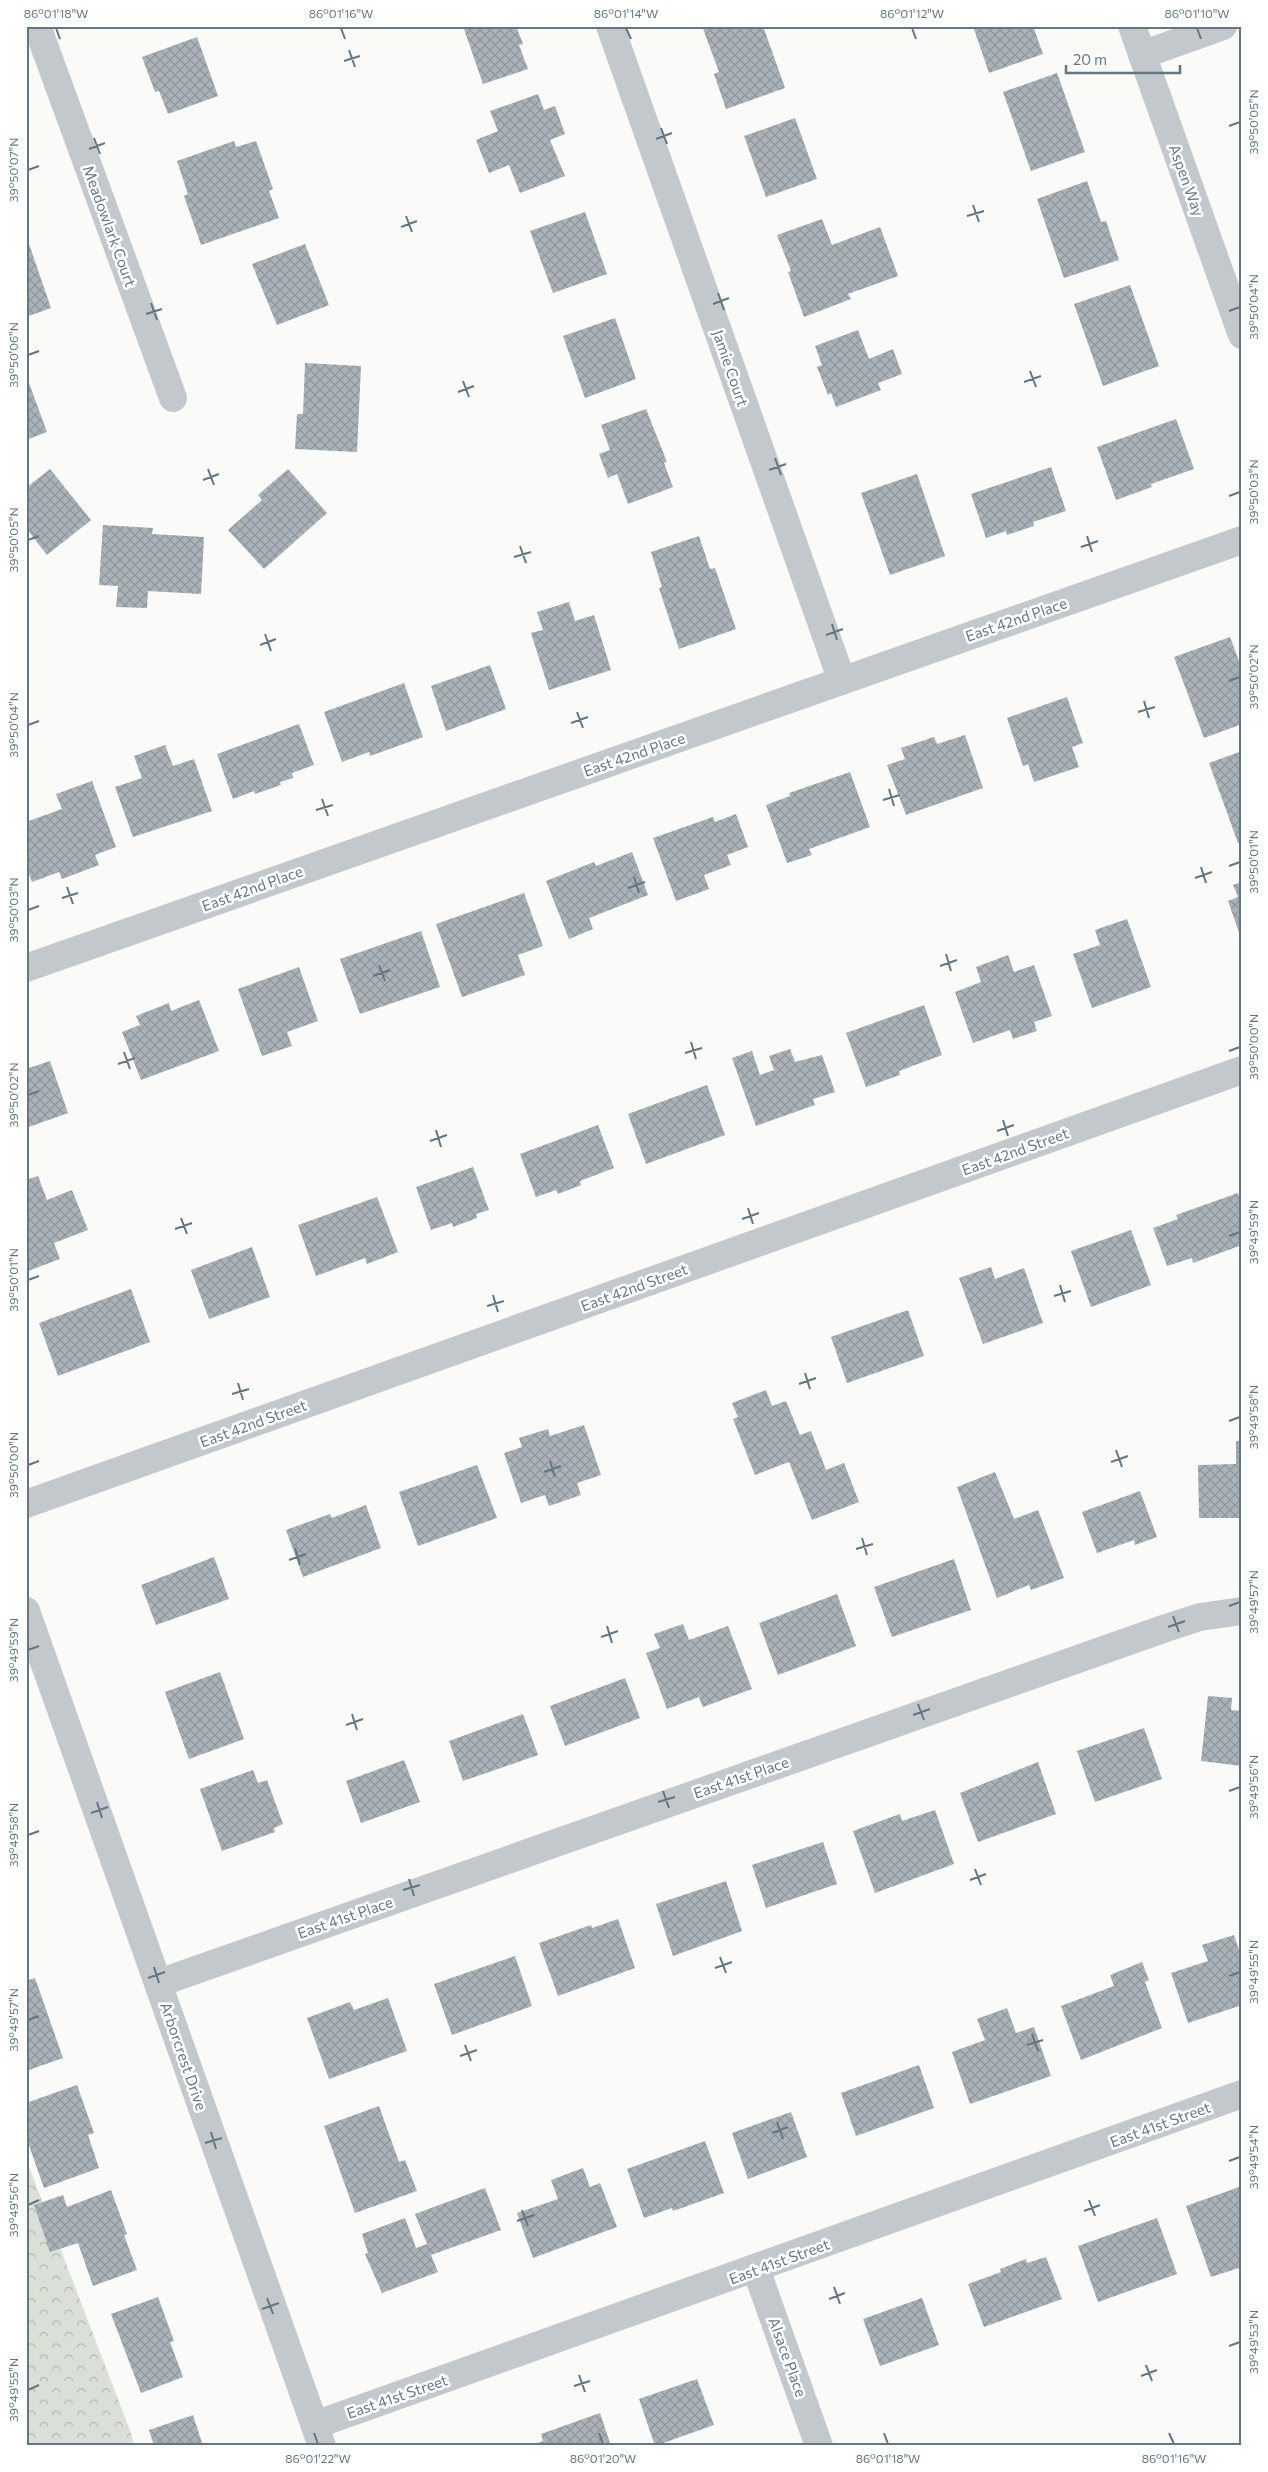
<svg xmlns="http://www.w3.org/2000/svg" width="1268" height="2472" viewBox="0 0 1268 2472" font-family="Commissioner,sans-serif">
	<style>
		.forest { fill: url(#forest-crowns) }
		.building { fill: url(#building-cross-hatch) }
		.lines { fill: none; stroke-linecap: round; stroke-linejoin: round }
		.minor { stroke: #c3c8cc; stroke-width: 28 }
		.tertiary { stroke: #c3c8cc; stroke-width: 28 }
		.ticks { fill: none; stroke: #657683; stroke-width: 2 }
		.labels { text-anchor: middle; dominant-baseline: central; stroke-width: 5; stroke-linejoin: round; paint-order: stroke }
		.street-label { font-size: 15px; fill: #657683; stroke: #fff }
		.neatline { fill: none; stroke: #657683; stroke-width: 2 }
		.ticks-label { font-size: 12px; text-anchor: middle; fill: #657683 }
	</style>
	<defs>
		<pattern id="forest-crowns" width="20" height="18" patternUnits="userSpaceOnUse" patternTransform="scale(1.25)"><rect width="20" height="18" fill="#dadfd7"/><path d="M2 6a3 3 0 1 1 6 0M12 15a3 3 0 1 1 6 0" fill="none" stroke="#b4b9b4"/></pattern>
		<pattern id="building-cross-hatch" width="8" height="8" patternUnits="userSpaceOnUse" patternTransform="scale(1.25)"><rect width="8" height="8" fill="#aab3b9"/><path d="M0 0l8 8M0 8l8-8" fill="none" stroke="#8e969c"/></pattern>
	</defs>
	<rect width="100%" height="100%" fill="#fafaf8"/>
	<path class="forest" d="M26 2159 131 2433 134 2446H26Z"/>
	<g class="building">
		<path d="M463 26H516L523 44 519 45 528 69 483 84Z"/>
		<path d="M702 26H763L785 88 726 109 714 74 719 72Z"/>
		<path d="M973 26H1033L1043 54 989 73Z"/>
		<path d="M197 37 218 96 168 114 159 91 155 92 142 57Z"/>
		<path d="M1057 73 1085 152 1031 171 1003 92Z"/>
		<path d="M538 94 544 110 555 106 565 134 550 140 565 176 520 193 509 165 489 173 476 140 498 131 490 111Z"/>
		<path d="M795 118 817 179 766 197 744 136Z"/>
		<path d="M234 141 236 147 256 141 273 189 269 191 279 218 201 245 184 196 188 194 177 161Z"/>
		<path d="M1087 181 1101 222 1106 221 1119 260 1064 278 1037 199Z"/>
		<path d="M585 212 607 274 553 293 530 231Z"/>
		<path d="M822 219 832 245 880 227 898 276 848 294 851 299 804 317 788 272 791 271 777 235Z"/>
		<path d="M29 244 51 308 26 317V245Z"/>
		<path d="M305 244 329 305 277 325 252 264Z"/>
		<path d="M1130 285 1159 366 1103 386 1074 304Z"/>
		<path d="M615 318 636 379 585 398 563 336Z"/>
		<path d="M858 330 869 359 893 349 902 374 878 383 881 390 836 407 831 393 828 395 817 367 822 365 815 346Z"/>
		<path d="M305 363 361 366 357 452 295 449 297 414H303Z"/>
		<path d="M26 375 47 432 26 440Z"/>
		<path d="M646 409 667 462 664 463 673 487 628 504 617 474 608 478 599 454 610 450 601 425Z"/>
		<path d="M1176 419 1194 469 1151 484 1152 487 1116 500 1097 447Z"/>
		<path d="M1051 467 1066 511 1033 522 1034 526 1007 535 1006 531 986 538 971 494Z"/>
		<path d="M50 469 91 520 47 555 26 528V488Z"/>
		<path d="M288 469 327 513 264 569 228 530 262 500 258 495Z"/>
		<path d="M917 474 945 556 890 575 861 493Z"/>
		<path d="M103 525 153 528 152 534 204 537 201 594 148 591 147 608 116 607 118 586 99 585Z"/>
		<path d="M699 536 710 569 715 568 736 629 679 649 659 588 662 587 651 552Z"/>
		<path d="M569 602 575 621 594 615 611 670 549 690 531 633 543 630 537 612Z"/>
		<path d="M1230 637 1242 669V724L1204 738 1174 657Z"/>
		<path d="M490 665 506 709 446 731 431 686Z"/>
		<path d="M404 683 423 737 370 756 369 752 342 762 324 712Z"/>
		<path d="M1067 697 1083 743 1072 747 1079 767 1034 782 1028 764 1023 766 1007 718Z"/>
		<path d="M299 724 314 765 292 773 293 778 280 782 281 785 255 794 254 791 233 799 217 754Z"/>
		<path d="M965 735 983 788 906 815 887 765 905 759 901 748 934 737 937 744Z"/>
		<path d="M165 745 173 766 194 759 212 811 133 837 115 787 142 778 134 756Z"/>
		<path d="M1242 751V842L1238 843 1209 763Z"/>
		<path d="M850 772 870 827 809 849 812 855 787 863 766 805 790 796 789 793Z"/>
		<path d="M92 781 116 847 95 855 99 865 62 879 59 872 32 882 26 866V822L62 809 56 794Z"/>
		<path d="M736 814 748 847 727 855 731 865 704 875 709 889 676 901 653 838 713 817 715 822Z"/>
		<path d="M632 852 648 895 589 918 593 929 569 939 546 881 594 862 596 866Z"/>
		<path d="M1242 882V938H1241L1228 901 1238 897 1233 885Z"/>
		<path d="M524 893 543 946 518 955 525 975 462 997 436 924Z"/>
		<path d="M1127 919 1151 987 1092 1008 1073 954 1100 945 1095 930Z"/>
		<path d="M421 931 440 987 360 1014 340 959Z"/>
		<path d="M1008 955 1014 972 1034 965 1052 1016 1034 1022 1037 1031 1013 1039 1010 1030 973 1043 955 992 981 982 976 967Z"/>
		<path d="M299 967 318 1021 287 1032 292 1046 262 1056 238 989Z"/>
		<path d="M199 1000 219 1051 141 1080 122 1032 140 1025 136 1016 169 1003 171 1011Z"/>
		<path d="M924 1005 942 1055 899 1071 900 1075 866 1087 846 1033Z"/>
		<path d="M790 1049 795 1062 822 1055 835 1092 813 1099 815 1105 756 1126 732 1058 752 1051 760 1075 774 1070 769 1056Z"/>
		<path d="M50 1061 68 1113 26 1128V1069Z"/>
		<path d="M707 1085 725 1135 646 1164 628 1114Z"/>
		<path d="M598 1125 614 1168 580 1181 581 1185 558 1194 556 1190 536 1197 520 1154Z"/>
		<path d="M473 1167 489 1210 476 1214 477 1218 453 1227 452 1223 431 1230 416 1187Z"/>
		<path d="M38 1176 47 1200 72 1190 88 1230 54 1243 60 1259 28 1271 26 1266V1180Z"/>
		<path d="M1238 1193 1242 1203V1245L1193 1263 1192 1258 1167 1266 1153 1228 1178 1219 1176 1215Z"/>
		<path d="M377 1197 398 1252 367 1264 365 1258 316 1276 298 1225Z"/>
		<path d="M1131 1230 1151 1285 1091 1307 1071 1251Z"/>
		<path d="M252 1247 270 1297 209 1319 191 1270Z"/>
		<path d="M991 1267 995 1279 1024 1268 1043 1323 983 1344 959 1278Z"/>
		<path d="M131 1289 150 1342 58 1376 39 1323Z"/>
		<path d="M908 1310 924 1356 847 1383 831 1337Z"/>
		<path d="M766 1390 772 1406 786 1401 800 1435 811 1431 826 1470 844 1463 859 1502 812 1520 789 1462 755 1475 733 1419 738 1417 732 1403Z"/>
		<path d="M584 1425 601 1475 577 1483 581 1495 549 1506 545 1495 521 1503 504 1453 522 1447 519 1438 548 1429 550 1436Z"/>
		<path d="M1236 1441H1242V1518H1199L1198 1465 1236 1464Z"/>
		<path d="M477 1465 497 1518 418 1546 399 1492Z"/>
		<path d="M995 1472 1014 1519 1038 1510 1064 1578 1031 1590 1029 1585 997 1598 957 1487Z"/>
		<path d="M1140 1491 1157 1537 1135 1545 1134 1540 1097 1553 1082 1512Z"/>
		<path d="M366 1505 381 1548 303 1577 286 1530 330 1514 332 1518Z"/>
		<path d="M214 1557 229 1599 156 1625 141 1585Z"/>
		<path d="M954 1559 971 1610 892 1637 874 1587Z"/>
		<path d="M837 1594 856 1646 778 1675 759 1623Z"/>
		<path d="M683 1624 689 1640 728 1626 752 1689 703 1707 699 1697 667 1709 646 1653 660 1648 654 1634Z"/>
		<path d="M220 1672 244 1739 189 1759 165 1692Z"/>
		<path d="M625 1678 640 1718 565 1746 550 1706Z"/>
		<path d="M1208 1696 1232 1698 1231 1710 1242 1711V1766L1201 1761Z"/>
		<path d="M523 1714 538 1755 463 1781 449 1741Z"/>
		<path d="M1144 1728 1162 1779 1095 1802 1077 1751Z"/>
		<path d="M404 1760 420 1802 361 1823 346 1781Z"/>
		<path d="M1038 1762 1056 1814 978 1842 960 1793Z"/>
		<path d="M253 1770 258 1783 267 1780 283 1824 274 1828 275 1832 222 1851 200 1789Z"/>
		<path d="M935 1810 954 1864 875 1893 853 1831 900 1814 902 1821Z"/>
		<path d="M823 1842 837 1884 766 1908 752 1865Z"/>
		<path d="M726 1881 742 1931 673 1956 656 1904Z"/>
		<path d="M618 1919 635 1968 558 1996 539 1943 591 1925 592 1928Z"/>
		<path d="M1234 1935 1239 1950 1242 1949V2005L1188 2023 1171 1973 1208 1961 1202 1945Z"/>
		<path d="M515 1956 532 2006 452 2035 434 1984Z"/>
		<path d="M1142 1962 1149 1980 1145 1982 1162 2028 1081 2060 1061 2006 1114 1986 1110 1975Z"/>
		<path d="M35 1978 63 2058 26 2071V1981Z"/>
		<path d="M388 1998 407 2051 329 2079 307 2018 350 2002 354 2010Z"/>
		<path d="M1007 2008 1016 2033 1034 2027 1051 2076 970 2104 952 2052 985 2040 977 2019Z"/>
		<path d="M919 2065 934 2108 856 2136 841 2093Z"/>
		<path d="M77 2085 94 2133 88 2135 99 2168 44 2188 26 2137V2103Z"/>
		<path d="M379 2106 399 2162 405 2160 417 2191 355 2213 324 2126Z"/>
		<path d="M791 2112 807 2157 748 2179 732 2133Z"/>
		<path d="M705 2141 724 2193 673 2211 672 2208 644 2218 627 2169Z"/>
		<path d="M583 2168 590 2187 600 2183 617 2227 533 2258 517 2213 558 2199 551 2180Z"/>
		<path d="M1242 2186V2267L1211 2277 1186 2206Z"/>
		<path d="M485 2188 501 2230 431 2255 438 2272 382 2293 365 2254 368 2253 362 2234 405 2218 416 2248 427 2244 415 2214Z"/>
		<path d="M111 2190 127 2234 124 2235 137 2270 93 2286 78 2243 50 2252 34 2205 63 2195 67 2207Z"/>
		<path d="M1157 2218 1177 2274 1098 2302 1078 2246Z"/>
		<path d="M1046 2257 1062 2299 984 2327 968 2284 1001 2272 1000 2269 1026 2259 1027 2263Z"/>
		<path d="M158 2297 174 2341 170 2342 183 2377 141 2393 111 2314Z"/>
		<path d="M922 2298 939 2345 880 2366 863 2319Z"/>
		<path d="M697 2379 714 2425 655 2446 639 2399Z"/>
		<path d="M600 2413 611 2446H529L543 2441 541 2434Z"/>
		<path d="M193 2415 203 2446H154L149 2430Z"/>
	</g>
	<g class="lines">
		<g class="minor">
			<path d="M37 26 173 398"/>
			<path d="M610 26 842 681"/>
			<path d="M1132 26 1242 335"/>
			<path d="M1142 55 1223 26"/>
			<path d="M26 968 1242 540"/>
			<path d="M26 1611 322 2446"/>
			<path d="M159 1983 1166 1628 1200 1617 1242 1611"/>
			<path d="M756 2269 819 2446"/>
			<path d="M315 2425 1242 2094"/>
		</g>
		<path class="tertiary" d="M26 1504 1242 1070"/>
	</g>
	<path class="ticks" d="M56 28 60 39M341 28 345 39M626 28 631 39M912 28 916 39M1197 28 1201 39M349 50 355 67M344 61 360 56M1229 126 1240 122M661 128 667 144M94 138 100 154M656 139 672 133M89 149 105 143M28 170 39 166M973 205 979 222M406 216 412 232M967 216 984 211M401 227 417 221M718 293 724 310M151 303 157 320M713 304 729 298M1229 311 1240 307M146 314 162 309M28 355 39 351M1030 371 1036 387M463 381 469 397M1024 382 1041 376M458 392 474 386M775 458 781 475M208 469 214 485M769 470 786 464M203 480 219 474M1229 496 1240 492M1087 536 1092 552M28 540 39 536M520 546 526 563M1081 547 1098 541M514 557 531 552M832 624 837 640M265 634 271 651M826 635 843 629M260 645 276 639M1229 681 1240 677M1144 701 1149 718M577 712 583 728M1138 712 1155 707M571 723 588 717M28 725 39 721M889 789 894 806M322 799 328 816M883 800 900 795M316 810 333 805M1229 866 1240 862M1201 867 1206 883M634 877 639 893M1195 878 1212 872M67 887 73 904M628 888 645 882M62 898 78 893M28 910 39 906M946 954 951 971M379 965 385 981M940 966 957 960M373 976 390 970M691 1042 696 1059M1229 1051 1240 1047M124 1052 130 1069M685 1053 702 1048M118 1064 135 1058M28 1095 39 1091M1003 1120 1008 1136M436 1130 441 1147M997 1131 1014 1125M430 1141 447 1135M748 1208 753 1224M181 1218 187 1234M742 1219 759 1213M175 1229 192 1223M1229 1236 1240 1232M28 1280 39 1276M1060 1285 1065 1302M493 1295 498 1312M1054 1296 1071 1291M487 1306 504 1301M805 1373 810 1389M238 1383 243 1400M799 1384 816 1378M232 1394 249 1389M1229 1421 1240 1417M1116 1450 1122 1467M550 1461 555 1477M1111 1462 1128 1456M28 1465 39 1461M544 1472 561 1466M862 1538 867 1555M295 1548 300 1565M856 1549 873 1544M289 1560 306 1554M1229 1606 1240 1602M1173 1616 1179 1632M607 1626 612 1643M1168 1627 1185 1621M601 1637 618 1631M28 1650 39 1646M918 1704 924 1720M352 1714 357 1730M913 1715 930 1709M346 1725 363 1719M663 1791 669 1808M1229 1791 1240 1787M97 1802 102 1818M658 1802 675 1797M91 1813 108 1807M28 1835 39 1831M975 1869 981 1885M409 1879 414 1896M970 1880 986 1874M403 1890 420 1885M720 1957 726 1973M154 1967 159 1983M715 1968 732 1962M1229 1976 1240 1972M148 1978 165 1972M28 2020 39 2016M1032 2034 1038 2051M465 2045 471 2061M1027 2045 1043 2040M460 2056 477 2050M777 2122 783 2139M211 2132 216 2149M772 2133 788 2127M205 2143 222 2138M1229 2161 1240 2157M1089 2200 1095 2216M28 2205 39 2200M522 2210 528 2226M1084 2211 1100 2205M517 2221 534 2215M834 2287 840 2304M267 2298 273 2314M829 2299 845 2293M262 2309 279 2303M1229 2346 1240 2342M1146 2365 1152 2381M579 2375 585 2392M1141 2376 1157 2370M574 2386 590 2381M28 2390 39 2385M314 2433 318 2444M599 2433 603 2444M884 2433 888 2444M1169 2433 1174 2444"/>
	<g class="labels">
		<g class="street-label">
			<text transform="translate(1187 180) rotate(70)">Aspen Way</text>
			<text transform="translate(110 226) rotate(70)">Meadowlark Court</text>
			<text transform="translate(731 368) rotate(71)">Jamie Court</text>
			<text transform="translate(1016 619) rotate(-19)">East 42nd Place</text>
			<text transform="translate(634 754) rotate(-19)">East 42nd Place</text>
			<text transform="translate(252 888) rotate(-20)">East 42nd Place</text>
			<text transform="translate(1015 1151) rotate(-20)">East 42nd Street</text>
			<text transform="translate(634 1287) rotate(-20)">East 42nd Street</text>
			<text transform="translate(253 1423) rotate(-20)">East 42nd Street</text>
			<text transform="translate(741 1777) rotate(-19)">East 41st Place</text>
			<text transform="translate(345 1917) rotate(-19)">East 41st Place</text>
			<text transform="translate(184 2056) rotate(71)">Arborcrest Drive</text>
			<text transform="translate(1160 2124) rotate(-20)">East 41st Street</text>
			<text transform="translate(779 2261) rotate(-20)">East 41st Street</text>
			<text transform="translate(788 2357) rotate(70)">Alsace Place</text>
			<text transform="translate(397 2396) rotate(-19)">East 41st Street</text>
		</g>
	</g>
	<rect width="1268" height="2472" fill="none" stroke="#ffffff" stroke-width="55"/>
	<path d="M1066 65v8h114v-8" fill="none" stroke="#657683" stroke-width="2.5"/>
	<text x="1073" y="65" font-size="15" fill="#657683" stroke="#ffffff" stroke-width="4" paint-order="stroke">20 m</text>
	<rect x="28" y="28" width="1212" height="2416" class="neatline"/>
	<g class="ticks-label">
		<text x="56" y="18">86°01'18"W</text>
		<text x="341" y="18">86°01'16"W</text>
		<text x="626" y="18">86°01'14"W</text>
		<text x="912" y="18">86°01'12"W</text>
		<text x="1197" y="18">86°01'10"W</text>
		<text transform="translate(1254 122) rotate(-90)" y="4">39°50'05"N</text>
		<text transform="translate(14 170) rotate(-90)" y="4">39°50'07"N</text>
		<text transform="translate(1254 307) rotate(-90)" y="4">39°50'04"N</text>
		<text transform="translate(14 355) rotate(-90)" y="4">39°50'06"N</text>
		<text transform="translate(1254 492) rotate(-90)" y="4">39°50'03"N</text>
		<text transform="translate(14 540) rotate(-90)" y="4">39°50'05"N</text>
		<text transform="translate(1254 677) rotate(-90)" y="4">39°50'02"N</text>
		<text transform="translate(14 725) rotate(-90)" y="4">39°50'04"N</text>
		<text transform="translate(1254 862) rotate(-90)" y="4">39°50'01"N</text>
		<text transform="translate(14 910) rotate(-90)" y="4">39°50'03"N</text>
		<text transform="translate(1254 1047) rotate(-90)" y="4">39°50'00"N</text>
		<text transform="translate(14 1095) rotate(-90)" y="4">39°50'02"N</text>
		<text transform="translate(1254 1232) rotate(-90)" y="4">39°49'59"N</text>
		<text transform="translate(14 1280) rotate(-90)" y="4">39°50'01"N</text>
		<text transform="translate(1254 1417) rotate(-90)" y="4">39°49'58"N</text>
		<text transform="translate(14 1465) rotate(-90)" y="4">39°50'00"N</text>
		<text transform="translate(1254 1602) rotate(-90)" y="4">39°49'57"N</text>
		<text transform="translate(14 1650) rotate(-90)" y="4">39°49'59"N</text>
		<text transform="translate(1254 1787) rotate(-90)" y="4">39°49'56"N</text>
		<text transform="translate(14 1835) rotate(-90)" y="4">39°49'58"N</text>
		<text transform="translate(1254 1972) rotate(-90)" y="4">39°49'55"N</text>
		<text transform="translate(14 2020) rotate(-90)" y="4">39°49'57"N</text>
		<text transform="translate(1254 2157) rotate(-90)" y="4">39°49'54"N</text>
		<text transform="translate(14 2205) rotate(-90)" y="4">39°49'56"N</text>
		<text transform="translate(1254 2342) rotate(-90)" y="4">39°49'53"N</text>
		<text transform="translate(14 2390) rotate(-90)" y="4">39°49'55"N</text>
		<text x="318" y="2463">86°01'22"W</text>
		<text x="603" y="2463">86°01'20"W</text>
		<text x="888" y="2463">86°01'18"W</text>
		<text x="1174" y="2463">86°01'16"W</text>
	</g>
</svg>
